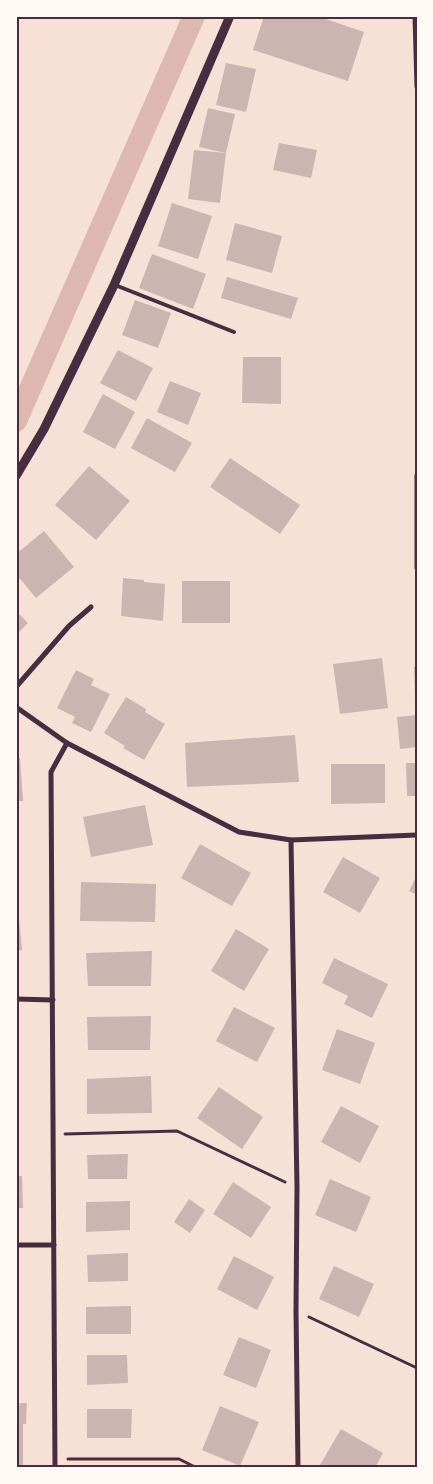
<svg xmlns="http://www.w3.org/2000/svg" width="433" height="1484" viewBox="0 0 433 1484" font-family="'Alegreya Sans',sans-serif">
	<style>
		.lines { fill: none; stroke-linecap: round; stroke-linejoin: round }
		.canal { stroke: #dcb8b0; stroke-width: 22 }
		.building { fill: #ccb4b1 }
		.path { stroke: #4a2c40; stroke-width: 3 }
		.service { stroke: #4a2c40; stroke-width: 4 }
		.minor { stroke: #4a2c40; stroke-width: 5 }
		.tertiary { stroke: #4a2c40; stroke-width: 9 }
		.neatline { fill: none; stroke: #4a2c40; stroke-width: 2 }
	</style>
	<rect width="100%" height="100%" fill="#f7e1d7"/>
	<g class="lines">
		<path class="canal" d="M16 421 194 16"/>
	</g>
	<g class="building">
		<path d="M264 16H317L364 32 348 81 253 50Z"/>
		<path d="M226 63 256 69 246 112 216 105Z"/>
		<path d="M208 108 235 114 226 153 199 147Z"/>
		<path d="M279 143 317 150 311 178 273 170Z"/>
		<path d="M194 150 226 153 220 203 188 199Z"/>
		<path d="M172 203 212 216 198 259 158 246Z"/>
		<path d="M235 223 282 236 272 273 226 260Z"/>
		<path d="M152 254 206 274 193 309 139 288Z"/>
		<path d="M227 277 298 298 291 319 221 298Z"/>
		<path d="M135 300 171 313 158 348 122 335Z"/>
		<path d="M118 350 153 368 136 401 100 383Z"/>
		<path d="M243 357H281V404L242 403Z"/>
		<path d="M170 381 201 393 188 425 157 412Z"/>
		<path d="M103 394 135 412 115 449 83 432Z"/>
		<path d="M147 418 192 443 175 472 131 448Z"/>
		<path d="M230 458 300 505 280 534 210 487Z"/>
		<path d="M89 466 130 501 96 540 55 505Z"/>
		<path d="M44 531 74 567 36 598 16 574V554Z"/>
		<path d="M123 578 144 580V582L165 584 163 621 121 616Z"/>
		<rect x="182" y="581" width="48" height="42"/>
		<path d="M16 611 28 623 16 635Z"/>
		<path d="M382 658 388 708 340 714 333 664Z"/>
		<path d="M417 666V698H415L414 667Z"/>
		<path d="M76 670 94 679 91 685 110 694 91 732 72 723 75 717 57 708Z"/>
		<path d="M126 697 146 709 145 712 165 724 144 760 123 748 125 746 104 733Z"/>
		<path d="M417 715V747L400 749 397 717Z"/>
		<path d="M295 735 299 782 187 787 185 743Z"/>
		<path d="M16 758H20L23 801H16Z"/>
		<path d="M406 763H417V796H407Z"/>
		<path d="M331 764H385V803L331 804Z"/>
		<path d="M145 805 153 845 91 857 83 817Z"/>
		<path d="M200 844 251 873 232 906 181 878Z"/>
		<path d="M343 857 380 878 360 913 323 892Z"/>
		<path d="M417 875V895L409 891Z"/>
		<path d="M81 882 156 884 155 922 80 921Z"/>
		<path d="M16 920H19L22 950 16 951Z"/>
		<path d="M236 929 269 949 244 991 211 971Z"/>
		<path d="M152 951 151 986H88L86 953Z"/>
		<path d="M334 958 388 984 372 1018 344 1004 348 996 322 983Z"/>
		<path d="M234 1007 275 1028 257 1062 216 1041Z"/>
		<path d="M151 1016 150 1050H88L87 1017Z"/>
		<path d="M337 1029 375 1043 360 1084 322 1070Z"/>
		<path d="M151 1076 152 1113 87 1114V1079Z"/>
		<path d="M219 1087 263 1117 242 1149 197 1118Z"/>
		<path d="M341 1106 379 1126 360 1163 321 1142Z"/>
		<path d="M128 1154 127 1179H88L87 1155Z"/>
		<path d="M16 1176H22L23 1208H16Z"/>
		<path d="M330 1179 371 1197 356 1232 315 1215Z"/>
		<path d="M233 1182 271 1207 251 1238 213 1214Z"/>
		<path d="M189 1199 205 1210 190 1233 174 1222Z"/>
		<path d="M130 1201V1230L86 1232V1202Z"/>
		<path d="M128 1253V1281L88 1282 87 1255Z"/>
		<path d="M234 1256 274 1277 257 1310 217 1289Z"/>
		<path d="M334 1266 374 1284 359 1317 319 1299Z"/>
		<path d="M131 1306V1334H86V1307Z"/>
		<path d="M239 1337 271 1350 256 1388 223 1375Z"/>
		<path d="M87 1355H127L128 1383 87 1385Z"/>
		<path d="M20 1403H27L26 1424H23V1468H16V1407H19Z"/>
		<path d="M220 1406 259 1422 240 1466 202 1450Z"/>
		<path d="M87 1409H132L131 1438H87Z"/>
		<path d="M341 1429 383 1453 375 1468H325L320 1465Z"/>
	</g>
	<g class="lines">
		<g class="path">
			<path d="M65 1134 177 1131 285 1182"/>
			<path d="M309 1317 417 1368"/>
			<path d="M68 1459H179L197 1468"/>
		</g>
		<path class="service" d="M115 285 234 332"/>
		<g class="minor">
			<path d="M415 16 417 87"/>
			<path d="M417 475V568"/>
			<path d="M16 687 69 626 91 607"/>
			<path d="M16 707 67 743 239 832 291 840 417 835"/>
			<path d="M291 840 297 1187 296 1311 298 1468"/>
			<path d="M16 999 53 1000"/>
			<path d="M16 1245H54"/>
			<path d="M55 1468 51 772 67 743"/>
		</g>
		<path class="tertiary" d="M16 476 44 429 114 285 230 16"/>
	</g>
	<rect width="433" height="1484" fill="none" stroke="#fffaf5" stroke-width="35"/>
	<rect x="18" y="18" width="398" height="1448" class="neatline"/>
</svg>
